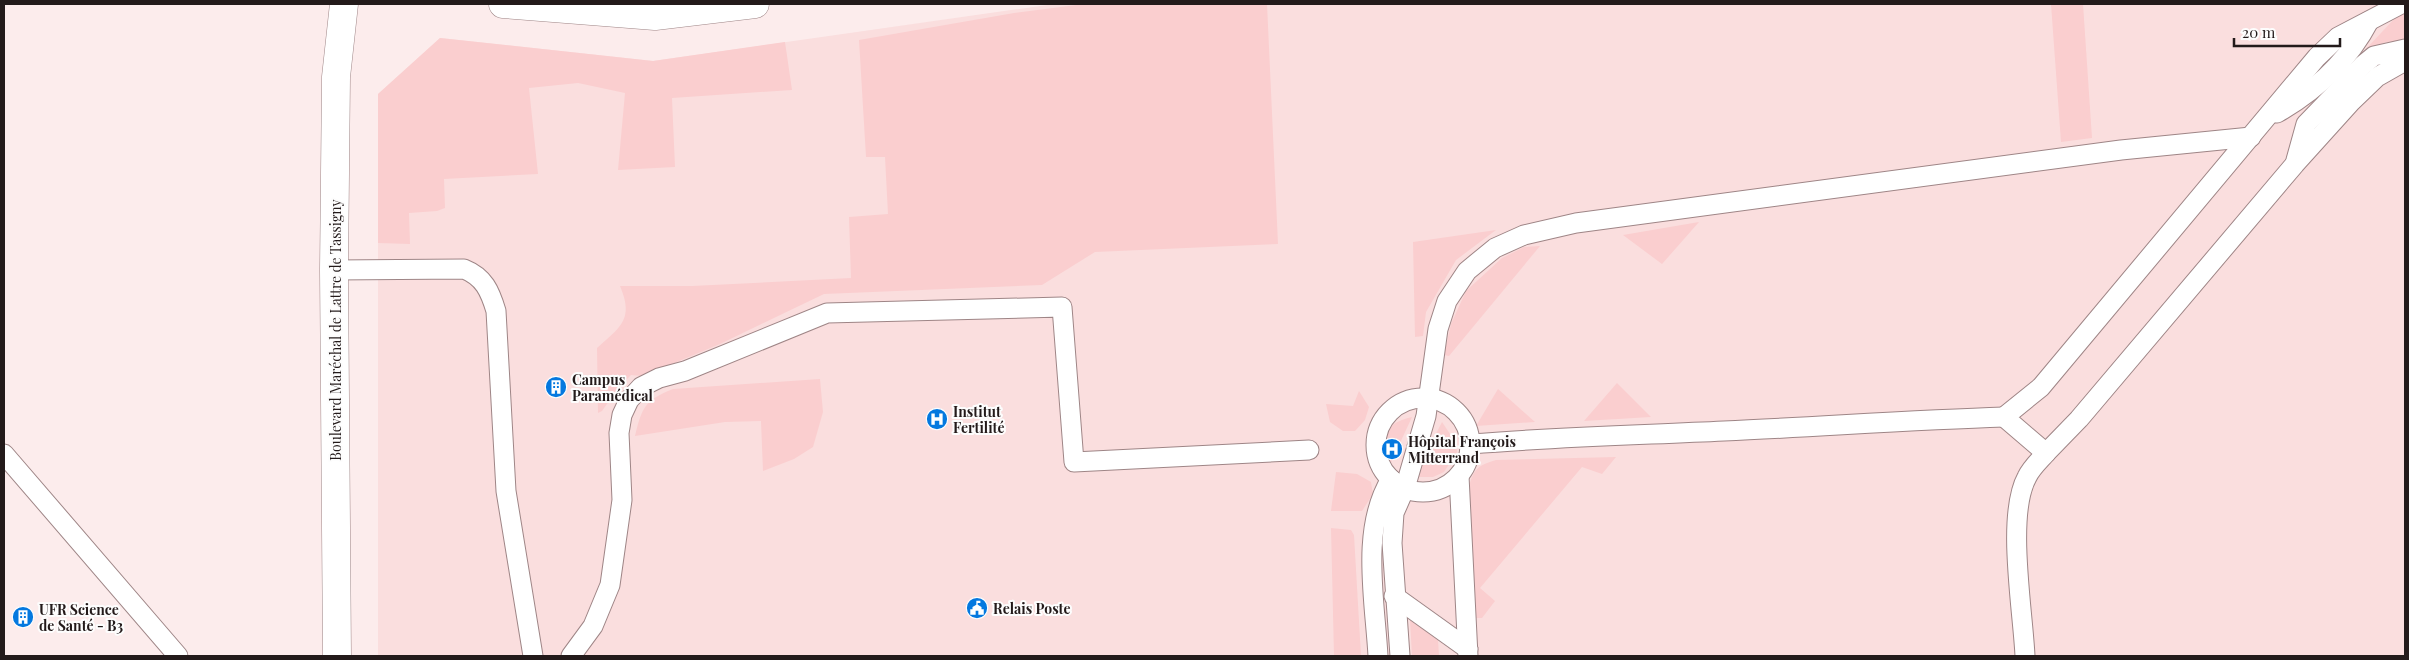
<svg xmlns="http://www.w3.org/2000/svg" width="2409" height="660" viewBox="0 0 2409 660" font-family="'Playfair Display',serif">
	<style>
		.built { fill: #fadede }
		.green { fill: #facecf }
		.lines { fill: none; stroke-linecap: round; stroke-linejoin: round }
		.lane-casing { stroke: #9e8586; stroke-width: 21 }
		.secondary-casing { stroke: #9e8586; stroke-width: 29 }
		.lane { stroke: #fff; stroke-width: 19 }
		.secondary { stroke: #fff; stroke-width: 28 }
		.labels { text-anchor: middle; dominant-baseline: central; stroke-width: 4; stroke-linejoin: round; paint-order: stroke }
		.street-label { font-size: 14px; fill: #231a1a; stroke: #fdfdfd }
		.poi-label { font-size: 14px; font-weight: bold; fill: #231a1a; stroke: #fdfdfd; text-anchor: start }
	</style>
	<rect width="100%" height="100%" fill="#fcecec"/>
	<path class="built" d="M1054 4H2405V656H378V94L440 38 653 61Z"/>
	<g class="green">
		<path d="M1084 4H1267L1278 244 1095 252 1042 285 824 294 720 344 672 364 641 376 631 375 618 388 602 411 598 413 597 348C621 327 634 319 620 286H692L851 278 849 217 888 214 885 157H866L859 40 1014 13Z"/>
		<path d="M2051 4H2083L2092 138 2061 142Z"/>
		<path d="M2405 11V40L2386 42 2364 51 2398 15Z"/>
		<path d="M440 38 653 61 785 42 792 90 672 98 675 167 618 170 625 93 578 83 529 88 538 174 444 179 445 208 437 211 409 213 410 244 378 243V94Z"/>
		<path d="M1699 222 1662 264 1623 235Z"/>
		<path d="M1496 230 1456 260 1426 312 1423 336 1415 337 1413 242Z"/>
		<path d="M1540 246 1449 356 1444 355 1451 324 1466 291 1502 258 1524 247Z"/>
		<path d="M820 379 823 412 813 447 794 459 763 471 761 421 725 422 635 436C642 407 645 400 673 389Z"/>
		<path d="M1617 383 1651 417 1584 421Z"/>
		<path d="M1498 389 1535 422 1476 426Z"/>
		<path d="M1359 391 1369 407 1365 420 1355 431H1343L1330 422 1326 404 1353 406Z"/>
		<path d="M1412 417 1388 469C1376 440 1380 425 1412 417Z"/>
		<path d="M1442 422 1456 443 1457 452 1444 472 1433 477H1414Z"/>
		<path d="M1616 457 1602 474 1582 467 1480 588 1495 601 1482 618H1475L1469 487C1473 470 1478 465 1496 460Z"/>
		<path d="M1336 472 1357 474 1371 482 1373 494 1362 511H1331Z"/>
		<path d="M1331 528 1351 530 1354 535 1361 656H1334Z"/>
		<path d="M1410 620 1438 640 1439 656H1412Z"/>
	</g>
	<g class="lines">
		<g class="lane-casing">
			<g id="lane">
				<path d="M2401 4 2338 37 2317 57 2041 387 2004 417 2046 453 2079 419 2295 164 2351 102 2377 77 2405 61"/>
				<path d="M2277 113C2317 90 2348 61 2369 21"/>
				<path d="M2296 160 2306 124 2363 65 2374 56 2405 49"/>
				<path d="M334 270 464 269C484 277 490 291 496 311L506 491 533 656"/>
				<circle cx="1423" cy="445" r="47"/>
				<path d="M1471 444C1555 437 1640 435 1724 431 1817 427 1910 420 2004 417"/>
				<path d="M4 454 178 656"/>
				<path d="M1459 476 1468 656"/>
				<path d="M1394 596 1468 649"/>
				<path d="M571 656 593 626 610 585 622 500 619 433 622 415 629 400 641 387 659 378 685 371 827 313 1062 307 1074 462 1309 450"/>
				<path d="M1378 656C1375 600 1360 529 1391 479"/>
				<path d="M1400 656 1392 543 1394 513 1405 488 1426 416 1438 329 1447 301 1467 271 1495 248 1524 235 1576 223 2121 150 2251 137"/>
				<path d="M2025 656C2023 611 2006 515 2027 477 2031 468 2040 460 2046 453"/>
			</g>
		</g>
		<g class="secondary-casing">
			<g id="secondary">
				<path d="M503 4 655 16 755 4"/>
				<path d="M337 656 334 270 336 77 344 4"/>
			</g>
		</g>
		<use href="#lane" class="lane"/>
		<use href="#secondary" class="secondary"/>
	</g>
	<defs>
		<g id="building-disc" transform="scale(1.125)"><circle r="9.5" fill="#0478df" stroke="#fdfdfd"/><path d="M-4-6H4V6H1V3H-1V6H-4ZM-2.5-4.3h1.7v1.8h-1.7ZM.8-4.3h1.7v1.8H.8ZM-2.5-1h1.7V.8h-1.7ZM.8-1h1.7V.8H.8Z" fill="#fff"/></g>
		<g id="hospital-disc" transform="scale(1.125)"><circle r="9.5" fill="#0478df" stroke="#fdfdfd"/><path d="M-5-5h3v3.5h4V-5h3V5h-3V1.5h-4V5h-3Z" fill="#fff"/></g>
		<g id="civic-disc" transform="scale(1.125)"><circle r="9.5" fill="#0478df" stroke="#fdfdfd"/><path d="M-.6-6.5H3V-4.5H.6V-3L4-1V1h2V6H-6V1h2V-1L-.6-3ZM-1.2 2.5V6h2.4V2.5Z" fill="#fff"/></g>
	</defs>
	<g fill-rule="evenodd">
		<use href="#building-disc" x="556" y="387"/>
		<use href="#hospital-disc" x="937" y="419"/>
		<use href="#hospital-disc" x="1392" y="449"/>
		<use href="#civic-disc" x="977" y="608"/>
		<use href="#building-disc" x="23" y="617"/>
	</g>
	<g class="labels">
		<g class="street-label">
			<text transform="translate(335 330) rotate(-90)">Boulevard Maréchal de Lattre de Tassigny</text>
		</g>
		<g class="poi-label">
			<text x="572" y="379">Campus<tspan x="572" dy="16">Paramédical</tspan></text>
			<text x="953" y="411">Institut<tspan x="953" dy="16">Fertilité</tspan></text>
			<text x="1408" y="441">Hôpital François<tspan x="1408" dy="16">Mitterrand</tspan></text>
			<text x="993" y="608">Relais Poste</text>
			<text x="39" y="609">UFR Science<tspan x="39" dy="16">de Santé - B3</tspan></text>
		</g>
	</g>
	<rect width="2409" height="660" fill="none" stroke="#231a1a" stroke-width="10"/>
	<path d="M2234 38v8h106v-8" fill="none" stroke="#231a1a" stroke-width="2.5"/>
	<text x="2242" y="38" font-size="15" fill="#231a1a" stroke="#fdfdfd" stroke-width="4" paint-order="stroke">20 m</text>
</svg>
